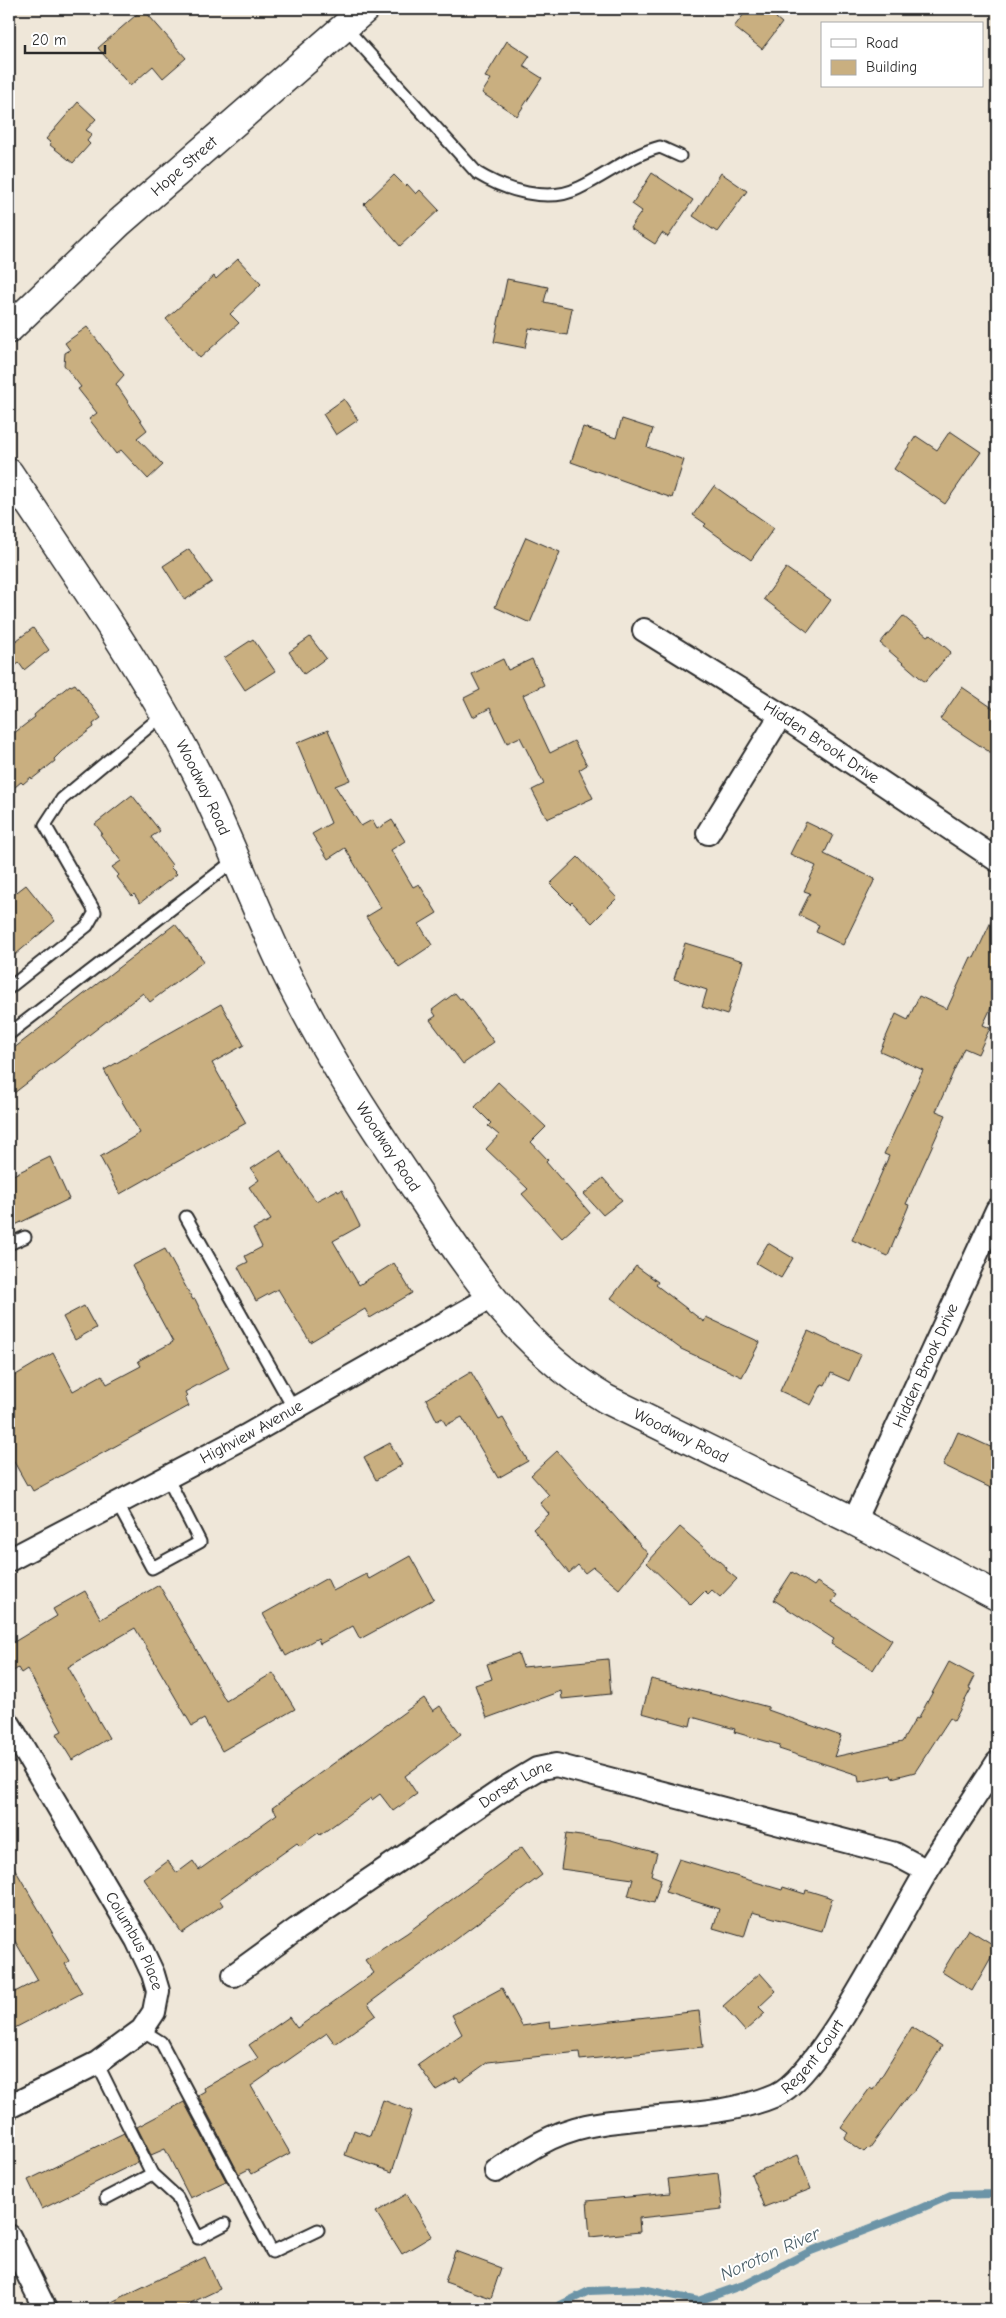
<svg xmlns="http://www.w3.org/2000/svg" width="1006" height="2318" viewBox="0 0 1006 2318" font-family="'Comic Neue',sans-serif">
	<style>
		.lines { fill: none; stroke-linecap: round; stroke-linejoin: round }
		.stream { stroke: #6c94a7; stroke-width: 8 }
		.building { fill: #c9af80; stroke: #2b2b2b }
		.service-casing { stroke: #2b2b2b; stroke-width: 15 }
		.minor-casing { stroke: #2b2b2b; stroke-width: 26 }
		.tertiary-casing { stroke: #2b2b2b; stroke-width: 31 }
		.secondary-casing { stroke: #2b2b2b; stroke-width: 31 }
		.service { stroke: #fff; stroke-width: 11 }
		.minor { stroke: #fff; stroke-width: 22 }
		.tertiary { stroke: #fff; stroke-width: 28 }
		.secondary { stroke: #fff; stroke-width: 28 }
		.labels { text-anchor: middle; dominant-baseline: central; stroke-width: 4; stroke-linejoin: round; paint-order: stroke }
		.street-label { font-size: 16px; fill: #2b2b2b; stroke: #fff }
		.water-label { font-size: 18px; font-style: italic; fill: #4c6069; stroke: #fff }
	</style>
	<rect width="100%" height="100%" fill="#efe7d9"/>
	<filter id="ink" filterUnits="userSpaceOnUse"><feTurbulence type="fractalNoise" baseFrequency=".02" numOctaves="2"/><feDisplacementMap in="SourceGraphic" scale="10" xChannelSelector="R" yChannelSelector="G"/><feConvolveMatrix kernelMatrix="1 2 1 2 8 2 1 2 1" color-interpolation-filters="sRGB"/></filter>
	<g filter="url(#ink)">
		<g class="lines">
			<path class="stream" d="M552 2309 589 2291 643 2289 698 2301 746 2284 811 2251 910 2213 951 2195 993 2194 997 2190"/>
		</g>
		<g class="building">
			<path d="M143 9 186 58 163 78 153 66 130 86 98 48Z"/>
			<path d="M748 9H783L776 18 782 23 762 49 734 27Z"/>
			<path d="M507 41 530 56 523 66 542 78 517 116 482 93 491 79 485 77Z"/>
			<path d="M78 102 96 119 86 130 92 134 87 141 90 144 73 163 50 145 51 143 46 139Z"/>
			<path d="M652 173 693 200 668 237 662 233 655 244 630 228 642 211 632 204Z"/>
			<path d="M721 173 747 191 717 232 693 216Z"/>
			<path d="M394 175 405 186 407 184 416 194 420 190 439 210 400 246 364 204Z"/>
			<path d="M238 259 261 284 230 314 239 323 200 358 166 319 214 276 216 279Z"/>
			<path d="M507 279 548 287 544 302 572 308 567 335 529 328 525 348 494 342Z"/>
			<path d="M87 327 124 375 116 384 147 430 137 438 163 465 148 479 121 450 116 454 89 419 97 413 78 389 81 387 64 365 65 353 70 350 65 343Z"/>
			<path d="M344 399 358 420 336 435 323 414Z"/>
			<path d="M622 419 653 429 647 447 684 460 672 498 571 462 583 427 616 438Z"/>
			<path d="M950 431 981 452 945 504 894 469 916 436 937 450Z"/>
			<path d="M714 486 774 528 751 560 704 526 706 524 693 515Z"/>
			<path d="M526 537 560 552 530 623 495 607Z"/>
			<path d="M189 549 212 582 185 600 163 566Z"/>
			<path d="M786 568 831 600 808 632 764 599Z"/>
			<path d="M903 616 927 636 930 634 951 652 925 682 880 643Z"/>
			<path d="M33 628 49 650 24 670 19 663 9 671V646Z"/>
			<path d="M310 637 326 658 304 674 289 652Z"/>
			<path d="M253 639 275 671 245 690 224 658Z"/>
			<path d="M503 659 508 670 532 659 544 685 523 695 550 753 574 741 587 765 579 770 593 798 547 819 532 790 544 784 520 737 507 743 490 708 473 717 464 698 480 690 472 674Z"/>
			<path d="M75 684 101 718 93 724 94 727 62 751 54 759 55 761 32 779 31 777 23 784 21 782 9 792V737L35 717 34 715 43 707 70 685 71 686Z"/>
			<path d="M962 687 997 711V757L940 719Z"/>
			<path d="M328 730 350 780 335 786 361 826 372 820 377 829 392 820 405 841 391 850 413 887 419 884 437 913 419 924 432 945 399 967 366 917 381 908 345 848 328 859 312 834 331 823 297 743Z"/>
			<path d="M132 795 160 831 151 837 172 865 170 867 177 874 140 903 134 894 132 896 117 877 119 875 112 867 121 861 100 834 102 833 95 824Z"/>
			<path d="M806 822 833 835 824 854 875 879 843 945 816 932 819 925 799 915 810 893 804 891 816 866 790 854Z"/>
			<path d="M578 857 617 898 592 923 572 902 570 904 550 884Z"/>
			<path d="M26 885 55 921 9 960V898Z"/>
			<path d="M997 909V995L983 1025 990 1028 978 1054 964 1048 936 1111 946 1115 906 1204 909 1205 888 1256 852 1240 889 1156 884 1154 923 1070 880 1051 896 1014 908 1020 919 996 947 1009 971 957 974 958Z"/>
			<path d="M175 924 204 961 150 1002 143 993 9 1097V1052Z"/>
			<path d="M685 943 743 961 727 1015 702 1007 707 990 674 979Z"/>
			<path d="M455 993 460 999 462 998 494 1042 463 1064 430 1020 436 1016 432 1010Z"/>
			<path d="M221 1004 244 1045 212 1063 246 1123 120 1194 100 1157 140 1133 104 1070Z"/>
			<path d="M498 1082 546 1127 531 1142 548 1160 546 1162 590 1213 562 1238 522 1194 528 1189 486 1149 499 1135 488 1126 491 1123 475 1107Z"/>
			<path d="M280 1150 316 1201 337 1190 338 1192 342 1190 360 1226 333 1241 359 1285 394 1263 412 1293 370 1318 365 1309 310 1342 278 1289 256 1301 238 1267 248 1262 245 1256 262 1247 253 1229 271 1220 249 1187 259 1180 251 1169Z"/>
			<path d="M50 1157 69 1199 9 1228V1177Z"/>
			<path d="M603 1178 622 1200 603 1215 584 1194Z"/>
			<path d="M768 1243 793 1258 781 1278 756 1263Z"/>
			<path d="M165 1249 193 1300 195 1299 229 1368 185 1392 187 1396 185 1398 189 1406 33 1491 29 1484 27 1485 9 1453V1379L53 1353 73 1391 102 1375 107 1384 141 1366 138 1361 173 1342 132 1266Z"/>
			<path d="M636 1266 658 1282 656 1285 704 1322 706 1317 760 1342 742 1377 681 1349 611 1298Z"/>
			<path d="M84 1306 96 1328 75 1340 63 1317Z"/>
			<path d="M808 1331 861 1355 849 1381 831 1373 825 1385 822 1384 811 1405 780 1391Z"/>
			<path d="M471 1372 499 1420 503 1418 528 1461 498 1478 462 1417 446 1425 442 1418 437 1421 426 1399Z"/>
			<path d="M958 1432 997 1450V1491L943 1465Z"/>
			<path d="M390 1443 402 1465 376 1480 364 1457Z"/>
			<path d="M557 1451 648 1554 619 1589 593 1567 585 1573 578 1565 569 1573 533 1529 549 1514 540 1503 549 1495 531 1475Z"/>
			<path d="M680 1527 727 1568 726 1570 737 1579 720 1597 712 1590 708 1594 705 1591 691 1605 647 1563Z"/>
			<path d="M410 1556 434 1599 360 1639 353 1626 320 1644 318 1638 286 1656 263 1614 327 1578 333 1591 366 1574 369 1579Z"/>
			<path d="M792 1572 814 1586 817 1582 837 1595 832 1602 892 1640 873 1670 831 1644 834 1639 774 1600Z"/>
			<path d="M159 1585 226 1701 273 1673 295 1709 222 1751 204 1719 192 1726 135 1628 68 1667 109 1738 72 1760 56 1734 62 1731 27 1669 21 1673 18 1668 9 1674V1645L57 1616 53 1609 85 1591 101 1619Z"/>
			<path d="M518 1653 523 1667 608 1659 611 1694 562 1699 561 1691 487 1718 475 1685 492 1679 487 1664Z"/>
			<path d="M949 1662 975 1676 969 1688 971 1689 954 1721 950 1718 915 1772 892 1778 891 1775 859 1782 858 1775 779 1749 780 1745 734 1732 735 1729 692 1717 690 1726 642 1713 651 1679 720 1696V1694L768 1707V1710L841 1736 834 1757 902 1742 916 1718 918 1719Z"/>
			<path d="M424 1698 433 1711 440 1706 461 1734 405 1776 417 1794 393 1811 380 1794 372 1800 371 1798 320 1835 318 1833 300 1846 297 1843 219 1899 223 1905 182 1933 144 1879 168 1861 177 1873 193 1861 199 1870 277 1814 272 1808Z"/>
			<path d="M566 1834 611 1840 657 1853 651 1875 661 1879 654 1903 628 1896 633 1879 561 1869Z"/>
			<path d="M522 1847 542 1875 368 2004 376 2015 335 2044 327 2033 251 2086 290 2153 252 2174 249 2169 239 2174 198 2095 205 2091 204 2088 258 2058 249 2045 289 2017 297 2028 374 1973 365 1960 407 1933Z"/>
			<path d="M9 1859 69 1961 65 1964 82 1993 9 2031V1995L38 1980 9 1931Z"/>
			<path d="M679 1859 782 1890 783 1887 805 1894 806 1890 832 1898 822 1931 752 1912 744 1937 713 1928 719 1909 665 1892Z"/>
			<path d="M968 1929 997 1947 972 1991 942 1972Z"/>
			<path d="M760 1973 776 1991 759 2007 765 2013 745 2031 723 2006Z"/>
			<path d="M502 1988 522 2026 550 2022 551 2028 699 2011 703 2047 580 2060 579 2052 488 2062 460 2082 457 2078 436 2090 418 2065 462 2034 452 2015Z"/>
			<path d="M912 2027 942 2046 916 2089 908 2096 869 2149 868 2148 864 2152 844 2138 848 2133 841 2128 870 2088 873 2090Z"/>
			<path d="M383 2100 412 2111 392 2172 345 2155 354 2130 370 2136Z"/>
			<path d="M184 2102 226 2181 190 2198 165 2149 151 2155 137 2127Z"/>
			<path d="M124 2133 138 2162 42 2209 28 2180Z"/>
			<path d="M798 2155 811 2189 764 2207 751 2174Z"/>
			<path d="M718 2173 722 2209 639 2218 640 2232 590 2237 587 2201 670 2193 668 2179Z"/>
			<path d="M407 2194 432 2236 402 2254 376 2212Z"/>
			<path d="M455 2251 501 2268 491 2298 445 2282Z"/>
			<path d="M205 2257 220 2289 178 2309H97Z"/>
		</g>
		<g class="lines">
			<g class="service-casing">
				<g id="service">
					<path d="M344 26 477 173C505 190 548 204 579 188 607 175 630 155 660 147L680 156"/>
					<path d="M9 988 87 926 95 912 45 825 62 799 164 714"/>
					<path d="M9 1034 236 859"/>
					<path d="M186 1217 294 1409"/>
					<path d="M9 1244 25 1237"/>
					<path d="M117 1503 152 1568 200 1542 167 1477"/>
					<path d="M142 2030 161 2042 272 2252 318 2230"/>
					<path d="M97 2063 152 2174 177 2197 198 2238 225 2224"/>
					<path d="M106 2198 152 2174"/>
				</g>
			</g>
			<g class="minor-casing">
				<g id="minor">
					<path id="s1" d="M644 630 781 715 997 860"/>
					<path d="M708 833 781 715"/>
					<path id="s2" d="M854 1521 997 1210"/>
					<path id="s3" d="M9 1560 246 1436 491 1297"/>
					<path id="s4" d="M9 1724 137 1940 153 1974 158 1991 154 2012 142 2030 97 2063 9 2107"/>
					<path id="s5" d="M234 1975 297 1929 505 1788 537 1769 556 1765 895 1854 927 1871"/>
					<path id="s6" d="M496 2171C524 2152 552 2133 586 2126 648 2113 717 2120 776 2095 821 2075 898 1918 927 1871 950 1834 974 1799 997 1763"/>
					<path d="M9 2236 45 2309"/>
				</g>
			</g>
			<g class="tertiary-casing">
				<g id="tertiary">
					<path id="s7" d="M9 473C75 573 144 669 198 776 231 841 255 910 287 975 327 1057 375 1129 426 1204 475 1280 527 1352 606 1399L854 1521 997 1596"/>
				</g>
			</g>
			<g class="secondary-casing">
				<g id="secondary">
					<path id="s8" d="M9 329 119 223 365 9"/>
				</g>
			</g>
			<use href="#service" class="service"/>
			<use href="#minor" class="minor"/>
			<use href="#tertiary" class="tertiary"/>
			<use href="#secondary" class="secondary"/>
		</g>
	</g>
	<g class="labels">
		<g class="street-label">
			<text stroke="none"><textPath href="#s8" startOffset="239">Hope Street</textPath></text>
			<text stroke="none"><textPath href="#s1" startOffset="210">Hidden Brook Drive</textPath></text>
			<text stroke="none"><textPath href="#s7" startOffset="370">Woodway Road</textPath></text>
			<text stroke="none"><textPath href="#s7" startOffset="775">Woodway Road</textPath></text>
			<text stroke="none"><textPath href="#s2" startOffset="171">Hidden Brook Drive</textPath></text>
			<text stroke="none"><textPath href="#s3" startOffset="274">Highview Avenue</textPath></text>
			<text stroke="none"><textPath href="#s7" startOffset="1195">Woodway Road</textPath></text>
			<text stroke="none"><textPath href="#s5" startOffset="341">Dorset Lane</textPath></text>
			<text stroke="none"><textPath href="#s4" startOffset="251">Columbus Place</textPath></text>
			<text stroke="none"><textPath href="#s6" startOffset="348">Regent Court</textPath></text>
		</g>
		<g class="water-label">
			<text transform="translate(770 2254) rotate(-24)">Noroton River</text>
		</g>
	</g>
	<rect width="1006" height="2318" fill="none" stroke="#fff" stroke-width="30"/>
	<rect x="15" y="15" width="976" height="2288" fill="none" stroke="#2b2b2b" stroke-width="2" filter="url(#ink)"/>
	<rect x="821" y="22" width="162" height="65" fill="#ffffff" stroke="#aaaaaa"/>
	<rect x="831" y="39" width="25" height="8" fill="#ffffff" stroke="#aaaaaa"/>
	<text x="866" y="48" font-size="15" fill="#2b2b2b">Road</text>
	<rect x="831" y="60" width="25" height="15" fill="#c9af80" stroke="#aaaaaa"/>
	<text x="866" y="72" font-size="15" fill="#2b2b2b">Building</text>
	<path d="M25 45v8h80v-8" fill="none" stroke="#2b2b2b" stroke-width="2.5"/>
	<text x="32" y="45" font-size="15" fill="#2b2b2b" stroke="#ffffff" stroke-width="4" paint-order="stroke">20 m</text>
</svg>
